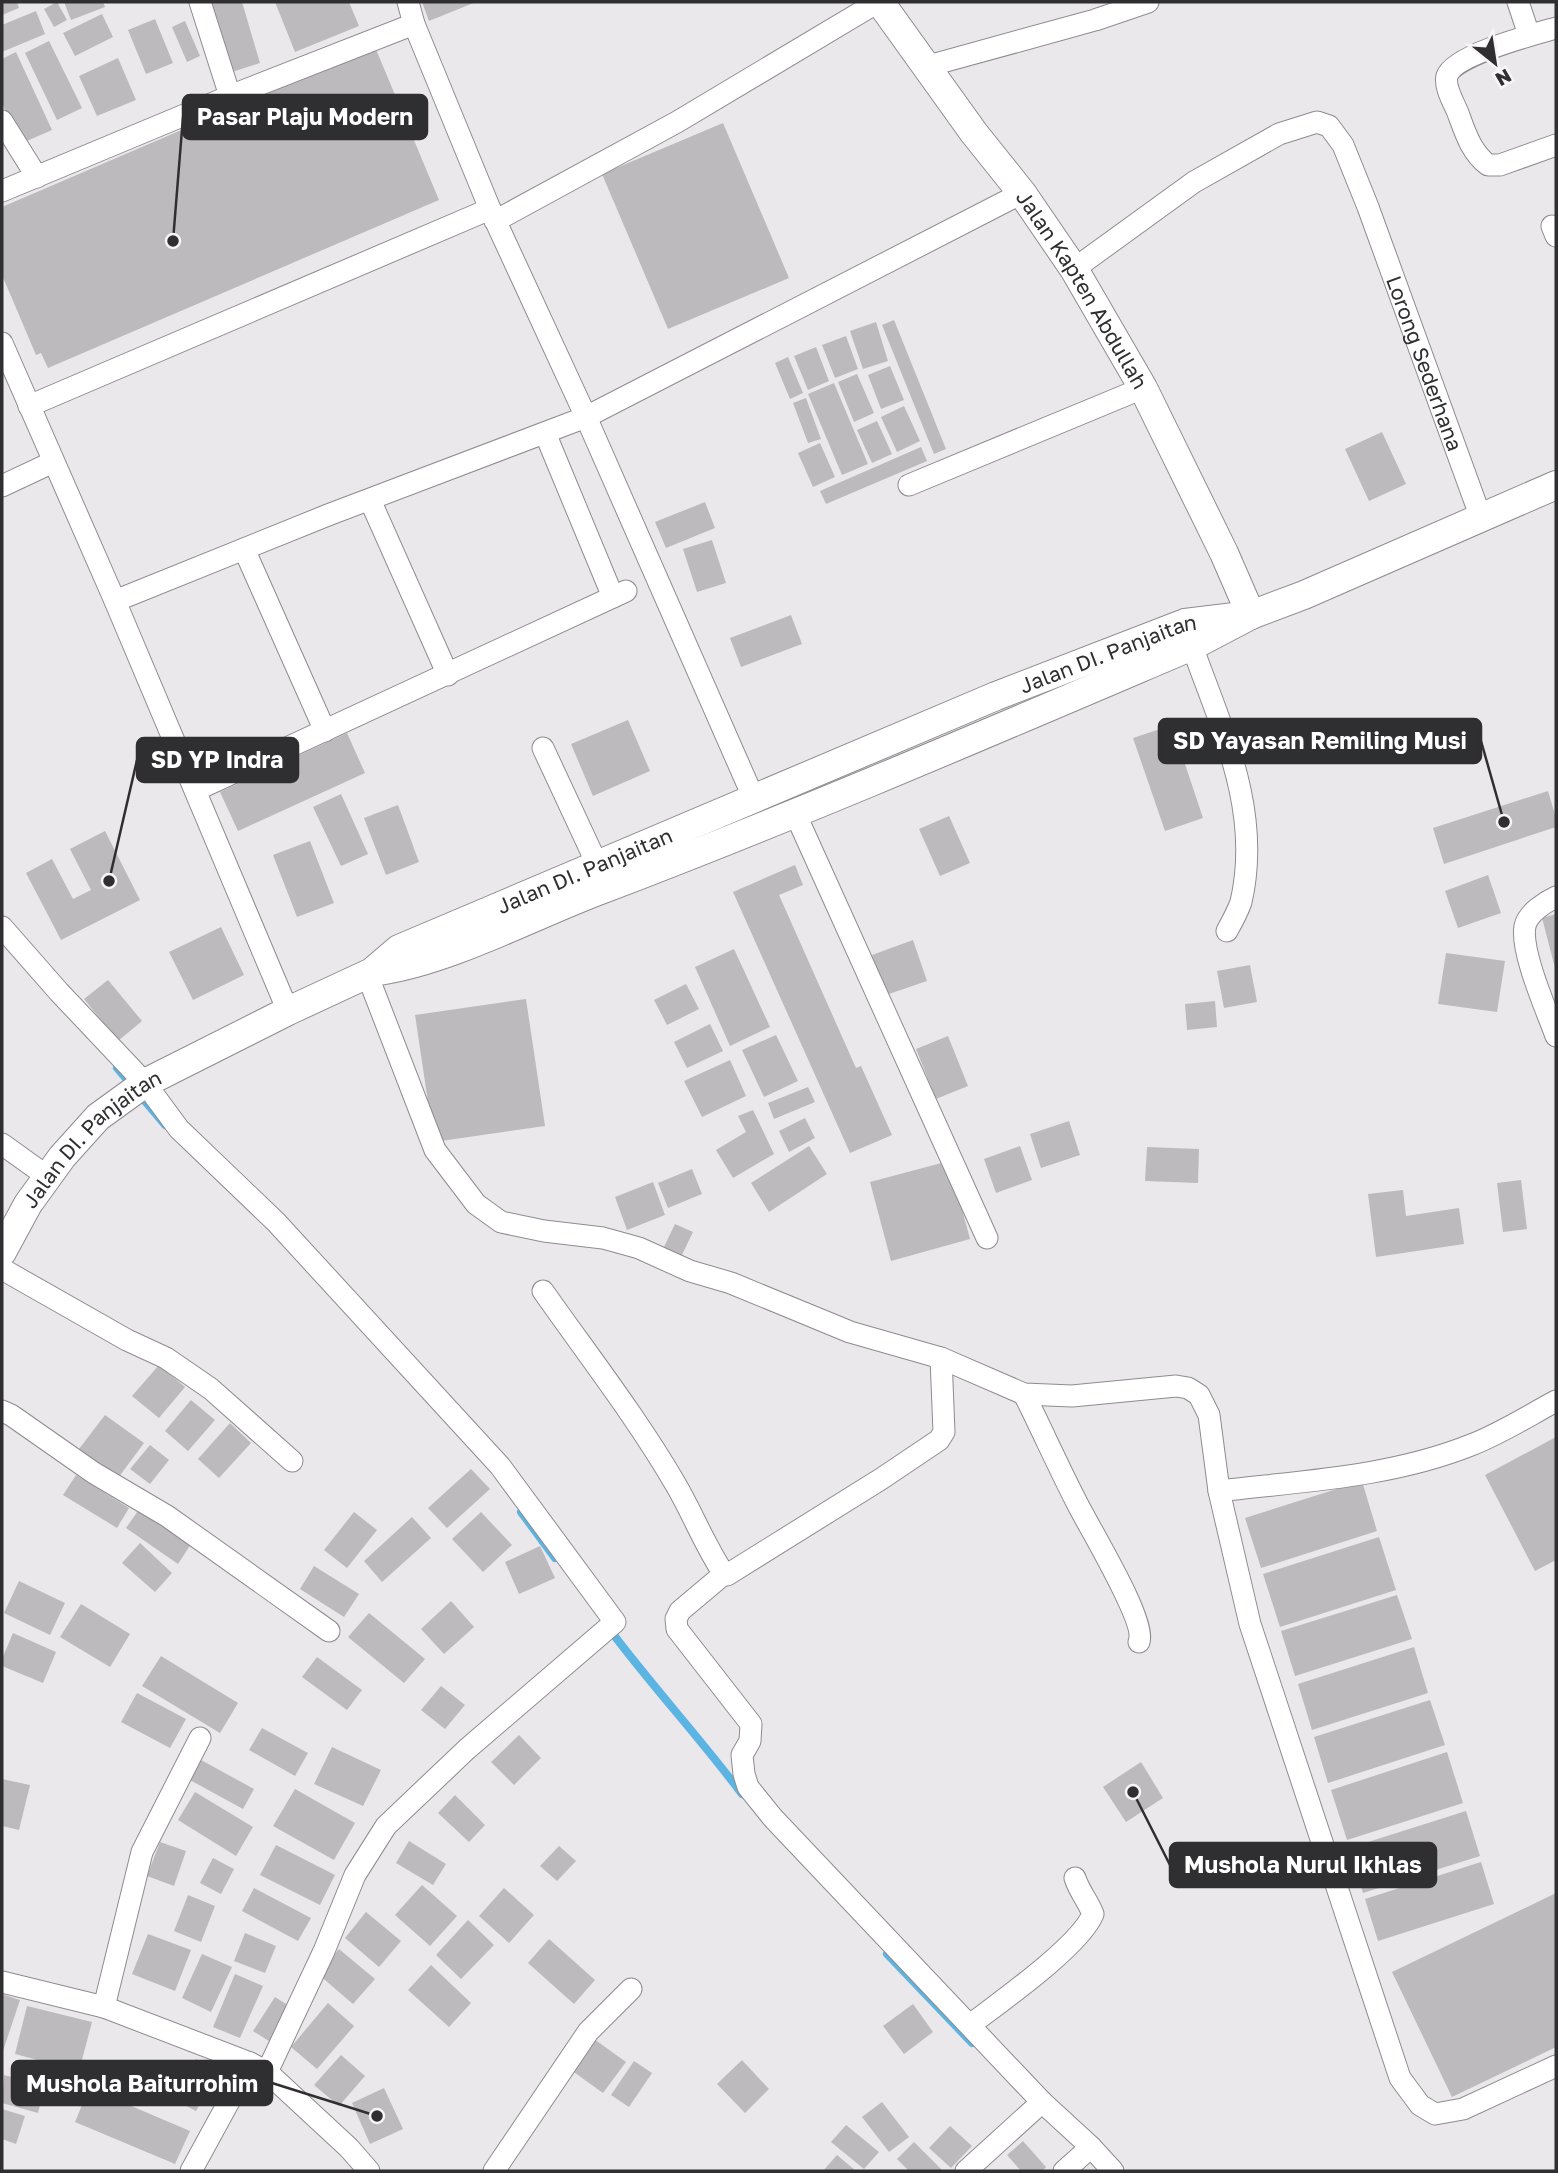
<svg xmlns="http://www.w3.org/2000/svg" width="1558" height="2173" viewBox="0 0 1558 2173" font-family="'Golos Text',sans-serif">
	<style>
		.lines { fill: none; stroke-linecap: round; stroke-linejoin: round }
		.stream { stroke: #5cb4e2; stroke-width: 8 }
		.building { fill: #bdbabe }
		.minor-casing { stroke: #8f8b90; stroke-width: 23 }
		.secondary-casing { stroke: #8f8b90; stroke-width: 30 }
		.minor { stroke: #fff; stroke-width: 21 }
		.secondary { stroke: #fff; stroke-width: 28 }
		.labels { text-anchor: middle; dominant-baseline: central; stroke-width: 6; stroke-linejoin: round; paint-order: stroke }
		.street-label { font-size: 21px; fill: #2f2e30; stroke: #f8f5f9 }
		.leader { fill: none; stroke: #2f2e30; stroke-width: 2.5 }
		.callout-dot { fill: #2f2e30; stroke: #f8f5f9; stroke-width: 2.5 }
		.callout { fill: #2f2e30; stroke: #2f2e30; stroke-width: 2.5 }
		.callout-label { font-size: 23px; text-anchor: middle; font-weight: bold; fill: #fff }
	</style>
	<rect width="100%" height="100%" fill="#ebe8ec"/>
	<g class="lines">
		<g class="stream">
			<path d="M117 1068 165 1125"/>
			<path d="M521 1512 555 1558"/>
			<path d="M610 1630C652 1686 700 1738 742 1794"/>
			<path d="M887 1954 972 2043"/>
		</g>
	</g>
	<g class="building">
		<path d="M2 2H17L19 8 2 15Z"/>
		<path d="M57 2 67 20 54 27 44 9Z"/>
		<path d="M64 2H103L105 7 71 20Z"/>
		<path d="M210 2H242L260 63 232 72Z"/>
		<path d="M275 2H349L359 26 295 52Z"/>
		<path d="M422 2H476L429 21Z"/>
		<path d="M36 11 45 34 2 52V25Z"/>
		<path d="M102 14 113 37 75 56 63 33Z"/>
		<path d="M155 19 173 63 146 74 128 30Z"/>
		<path d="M185 21 200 56 187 62 172 27Z"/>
		<path d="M49 41 82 108 57 120 25 53Z"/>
		<path d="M375 47 439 200 48 368 41 353 36 355 2 275V207Z"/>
		<path d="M16 52 52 130 20 144 2 103V59Z"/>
		<path d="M118 58 136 100 97 116 79 76Z"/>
		<path d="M723 123 789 278 668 329 602 174Z"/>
		<path d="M894 320 946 449 934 454 882 325Z"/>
		<path d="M876 322 888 361 863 369 850 331Z"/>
		<path d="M846 336 858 369 835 378 822 345Z"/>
		<path d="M816 347 829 381 808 390 794 356Z"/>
		<path d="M788 357 803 393 790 399 775 363Z"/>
		<path d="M890 366 904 400 881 409 868 375Z"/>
		<path d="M857 374 874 413 854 422 838 382Z"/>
		<path d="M834 383 868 464 842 475 808 394Z"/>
		<path d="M806 398 821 439 808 443 793 403Z"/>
		<path d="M904 406 920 441 897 452 881 417Z"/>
		<path d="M877 421 892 454 872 463 857 430Z"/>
		<path d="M1382 432 1406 484 1369 501 1345 449Z"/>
		<path d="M820 443 835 477 813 487 798 453Z"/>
		<path d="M921 447 927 461 826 504 820 491Z"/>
		<path d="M705 502 715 528 666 548 655 522Z"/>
		<path d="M712 540 726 583 697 592 683 549Z"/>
		<path d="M791 615 802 644 741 667 730 638Z"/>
		<path d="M628 720 650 771 593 796 571 744Z"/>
		<path d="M1172 725 1203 818 1165 831 1133 738Z"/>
		<path d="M347 733 365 773 238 831 220 792Z"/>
		<path d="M1548 791 1556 818V827L1444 864 1433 828Z"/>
		<path d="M341 794 368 854 341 866 313 807Z"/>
		<path d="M398 805 419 862 386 875 364 818Z"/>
		<path d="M949 816 970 863 940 876 919 829Z"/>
		<path d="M105 831 140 900 61 940 26 873 52 859 73 899 91 890 70 849Z"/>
		<path d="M310 841 334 903 297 917 273 855Z"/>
		<path d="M795 865 803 885 779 895 856 1068 861 1066 892 1135 850 1153 733 892Z"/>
		<path d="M1488 875 1501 913 1458 928 1445 891Z"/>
		<path d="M1556 914V967L1555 968 1542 918Z"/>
		<path d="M221 927 244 975 193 1000 169 952Z"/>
		<path d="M913 940 927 981 886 995 872 955Z"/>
		<path d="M734 949 770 1027 730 1046 695 967Z"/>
		<path d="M1446 953 1505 961 1497 1012 1438 1004Z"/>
		<path d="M1250 965 1257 1002 1224 1008 1217 971Z"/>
		<path d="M108 980 142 1021 118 1041 84 999Z"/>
		<path d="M686 984 699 1009 667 1025 654 1000Z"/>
		<path d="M526 999 545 1126 434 1142 415 1015Z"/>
		<path d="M1215 1001 1217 1027 1187 1030 1185 1004Z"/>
		<path d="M710 1024 723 1051 687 1068 674 1042Z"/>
		<path d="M776 1035 798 1081 764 1097 742 1050Z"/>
		<path d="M948 1036 968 1086 936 1099 916 1049Z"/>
		<path d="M730 1060 746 1096 702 1117 684 1081Z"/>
		<path d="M808 1087 815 1102 774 1119 768 1103Z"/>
		<path d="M753 1110 774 1154 733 1178 716 1150 746 1132 738 1116Z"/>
		<path d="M805 1118 815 1138 789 1152 779 1131Z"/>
		<path d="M1069 1121 1080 1155 1041 1168 1030 1134Z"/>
		<path d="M809 1146 827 1174 769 1212 751 1183Z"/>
		<path d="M1020 1146 1032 1180 996 1193 984 1159Z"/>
		<path d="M1147 1147 1199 1149 1198 1183 1145 1181Z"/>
		<path d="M949 1161 970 1239 891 1261 870 1182Z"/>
		<path d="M692 1169 702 1194 668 1208 658 1183Z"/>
		<path d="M1521 1180 1527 1229 1503 1232 1497 1183Z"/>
		<path d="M653 1182 665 1215 627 1230 615 1197Z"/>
		<path d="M1403 1190 1406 1216 1459 1208 1464 1244 1376 1257 1368 1194Z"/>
		<path d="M675 1224 693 1232 679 1261 661 1253Z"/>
		<path d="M159 1365 185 1387 159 1418 132 1396Z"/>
		<path d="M191 1400 215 1420 188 1451 165 1431Z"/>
		<path d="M105 1415 144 1443 118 1478 79 1449Z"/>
		<path d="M230 1423 251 1443 219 1478 198 1459Z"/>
		<path d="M1556 1437V1560L1535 1571 1485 1475Z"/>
		<path d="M150 1445 169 1460 150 1484 130 1469Z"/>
		<path d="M471 1469 490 1489 447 1528 428 1508Z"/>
		<path d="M76 1475 129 1508 117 1528 63 1495Z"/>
		<path d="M1362 1481 1377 1531 1261 1568 1245 1518Z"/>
		<path d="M140 1508 191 1544 178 1564 126 1528Z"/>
		<path d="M354 1512 377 1530 347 1568 324 1550Z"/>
		<path d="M481 1512 512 1545 483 1572 452 1539Z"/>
		<path d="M412 1517 431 1538 382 1582 364 1561Z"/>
		<path d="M1379 1537 1396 1590 1280 1627 1263 1574Z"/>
		<path d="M140 1543 172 1573 155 1592 122 1563Z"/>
		<path d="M540 1546 555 1578 519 1594 505 1562Z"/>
		<path d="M314 1566 359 1594 344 1617 300 1589Z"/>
		<path d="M19 1581 65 1603 50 1635 4 1613Z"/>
		<path d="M1397 1595 1412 1639 1295 1676 1281 1631Z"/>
		<path d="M451 1601 474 1627 444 1654 421 1629Z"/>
		<path d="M81 1604 130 1634 110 1667 60 1637Z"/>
		<path d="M369 1613 425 1659 404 1683 348 1637Z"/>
		<path d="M13 1633 56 1652 43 1683 2 1666V1659Z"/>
		<path d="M1414 1647 1428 1693 1312 1730 1298 1684Z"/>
		<path d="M161 1656 238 1703 220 1733 142 1686Z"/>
		<path d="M317 1657 362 1690 347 1710 302 1677Z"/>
		<path d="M441 1686 465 1705 445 1729 421 1710Z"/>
		<path d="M137 1693 186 1719 170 1748 121 1722Z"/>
		<path d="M1430 1700 1445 1745 1328 1783 1314 1737Z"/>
		<path d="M262 1728 308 1753 295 1776 249 1750Z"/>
		<path d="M519 1735 541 1758 514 1785 491 1762Z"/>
		<path d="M332 1747 381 1770 363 1806 314 1784Z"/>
		<path d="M1447 1752 1463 1803 1347 1840 1331 1790Z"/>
		<path d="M201 1760 254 1789 243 1809 190 1780Z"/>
		<path d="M1141 1762 1163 1798 1126 1822 1103 1787Z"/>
		<path d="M2 1779 30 1785 19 1830 2 1826Z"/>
		<path d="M295 1789 355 1823 334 1860 273 1826Z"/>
		<path d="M195 1792 253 1827 236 1856 178 1820Z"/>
		<path d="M455 1795 485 1825 469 1842 438 1813Z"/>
		<path d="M1466 1811 1480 1856 1363 1893 1349 1848Z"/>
		<path d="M409 1841 446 1864 433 1885 396 1863Z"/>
		<path d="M160 1842 186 1851 174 1886 147 1876Z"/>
		<path d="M276 1845 335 1875 320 1905 260 1875Z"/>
		<path d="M559 1846 576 1861 557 1881 540 1866Z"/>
		<path d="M213 1858 234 1869 221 1894 200 1883Z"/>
		<path d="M1481 1862 1494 1904 1378 1941 1365 1899Z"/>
		<path d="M422 1885 457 1916 430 1946 395 1915Z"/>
		<path d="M254 1888 311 1918 298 1941 242 1911Z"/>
		<path d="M504 1888 534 1915 509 1943 479 1916Z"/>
		<path d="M1556 1893V2047L1452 2097 1392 1972Z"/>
		<path d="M188 1895 215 1906 201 1942 174 1931Z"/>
		<path d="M366 1912 401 1941 379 1967 345 1938Z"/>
		<path d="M468 1920 494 1945 461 1979 436 1955Z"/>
		<path d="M245 1933 276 1946 265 1973 234 1961Z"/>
		<path d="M148 1934 191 1950 175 1991 132 1974Z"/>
		<path d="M549 1939 595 1980 574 2004 528 1963Z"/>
		<path d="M339 1949 375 1979 353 2004 318 1974Z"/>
		<path d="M202 1954 232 1967 211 2012 182 1998Z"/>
		<path d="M431 1965 471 2003 449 2027 408 1990Z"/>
		<path d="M235 1974 263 1986 240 2038 213 2027Z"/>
		<path d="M2 1994 20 2000 2 2054Z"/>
		<path d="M275 1997 294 2009 272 2043 253 2031Z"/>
		<path d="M328 2003 354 2026 317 2069 291 2047Z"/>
		<path d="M913 2004 933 2032 904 2054 883 2026Z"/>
		<path d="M27 2006 92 2022 79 2071 15 2054Z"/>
		<path d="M594 2039 626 2062 603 2093 571 2070Z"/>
		<path d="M341 2055 365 2076 339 2106 314 2085Z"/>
		<path d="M196 2059 218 2071 196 2111 173 2099Z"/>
		<path d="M742 2060 769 2089 745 2113 717 2084Z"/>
		<path d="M634 2061 652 2073 629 2107 611 2095Z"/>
		<path d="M4 2075 45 2086 38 2113 2 2103Z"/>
		<path d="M89 2088 190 2131 175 2164 75 2122Z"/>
		<path d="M384 2088 403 2129 370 2144 352 2103Z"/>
		<path d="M882 2102 909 2137 889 2152 862 2117Z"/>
		<path d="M2 2109 25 2116 16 2144 2 2139Z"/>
		<path d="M846 2125 879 2152 864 2169 831 2142Z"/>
		<path d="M950 2126 972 2146 951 2168 929 2148Z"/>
		<path d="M1023 2141 1046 2167 1042 2171H1021L1007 2155Z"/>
		<path d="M914 2142 943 2171H909L897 2159Z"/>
		<path d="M837 2155 856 2171H823Z"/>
	</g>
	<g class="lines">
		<g class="minor-casing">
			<g id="minor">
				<path d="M200 2 230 96"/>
				<path d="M408 2 414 24 490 209 586 417 754 799"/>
				<path d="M1518 2 1529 35"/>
				<path d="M1556 28C1535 34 1454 55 1447 76 1444 87 1454 103 1458 113 1465 132 1471 152 1488 165H1500L1556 145"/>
				<path d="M928 66 1095 20 1148 2"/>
				<path d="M2 121 37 177"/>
				<path d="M2 191 230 96 414 24"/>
				<path d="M495 221 677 122 878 2"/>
				<path d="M1552 226 1556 236"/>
				<path id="s1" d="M1074 269 1194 182 1279 134 1317 122 1329 126 1343 145 1368 207 1481 518"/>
				<path d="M2 343 115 601 288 1011"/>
				<path d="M29 406 490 209"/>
				<path d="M545 433 613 597"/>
				<path d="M909 485 1143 388"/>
				<path d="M2 486 53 462"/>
				<path d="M370 500 448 675"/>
				<path d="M244 549 325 731"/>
				<path d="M115 601 328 515 586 417 1022 193"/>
				<path d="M1192 646C1222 730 1262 811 1241 902 1238 911 1232 922 1227 931"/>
				<path d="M543 748 597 864"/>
				<path d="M196 790 626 591"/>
				<path d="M795 813 987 1238"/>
				<path d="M1556 897C1545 902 1528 913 1525 926 1520 951 1547 1011 1556 1036"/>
				<path d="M2 927 59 992 145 1083 179 1129 276 1222 500 1466 615 1622 467 1749 386 1826 355 1875 324 1951 267 2072"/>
				<path d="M367 974 435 1150 476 1204 501 1222 544 1231 603 1238 639 1248 690 1271 731 1283 850 1332 941 1358 1024 1394 1072 1396 1176 1386 1188 1388 1199 1395 1209 1415 1219 1491 1250 1624 1400 2078 1420 2105 1435 2114 1463 2109 1556 2066"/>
				<path d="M2 1144 48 1177"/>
				<path d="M2 1269 127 1340 166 1358 211 1389 292 1461"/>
				<path d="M543 1291C588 1355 637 1418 676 1485 693 1514 705 1546 724 1574L727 1575 881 1479 939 1440 944 1432 941 1358"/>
				<path d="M1024 1394C1042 1430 1058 1466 1076 1501 1088 1526 1147 1621 1139 1642"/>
				<path d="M2 1411 11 1415 94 1473 167 1516 329 1631"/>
				<path d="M1219 1491C1303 1481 1391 1477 1471 1445 1500 1434 1528 1416 1556 1401"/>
				<path d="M724 1574 680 1611 676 1619 677 1629 751 1724 750 1741 742 1755 744 1774 748 1787 773 1818 1042 2102 1091 2147 1113 2171"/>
				<path d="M2 1982 104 2007 250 2063 267 2072 349 2148 369 2171"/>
				<path d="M104 2007 142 1852 200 1738"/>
				<path d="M970 2025C1000 2002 1080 1946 1093 1914 1088 1901 1079 1891 1075 1878"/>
				<path d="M191 2171 250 2063"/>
				<path d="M494 2171 588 2032 631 1989"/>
				<path d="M966 2171 1042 2102"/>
				<path d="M1064 2171 1091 2147"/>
			</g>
		</g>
		<g class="secondary-casing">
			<g id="secondary">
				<path id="s2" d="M880 2 974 133 1022 193 1074 269 1143 388 1224 553 1251 615"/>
				<path d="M379 971C450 960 530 917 598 891 798 815 995 730 1192 646L1251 615 1304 595 1556 485"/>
				<path id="s3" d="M2 1252 28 1204 62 1157 98 1117 145 1083 288 1011 372 972 399 949 996 696 1185 623 1251 615"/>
			</g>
		</g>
		<use href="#minor" class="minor"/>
		<use href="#secondary" class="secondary"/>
	</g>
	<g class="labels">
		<g class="street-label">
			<text stroke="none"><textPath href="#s2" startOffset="352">Jalan Kapten Abdullah</textPath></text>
			<text stroke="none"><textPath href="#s1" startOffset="555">Lorong Sederhana</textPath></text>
			<text stroke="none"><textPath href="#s3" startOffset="1281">Jalan DI. Panjaitan</textPath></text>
			<text stroke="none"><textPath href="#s3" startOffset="714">Jalan DI. Panjaitan</textPath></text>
			<text stroke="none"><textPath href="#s3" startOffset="147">Jalan DI. Panjaitan</textPath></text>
		</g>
	</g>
	<path class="leader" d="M173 241L183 117M1504 822L1481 741M109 881L137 760M1133 1792L1170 1865M377 2116L272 2083"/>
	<g class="callout-dot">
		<circle cx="173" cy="241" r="7"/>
		<circle cx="1504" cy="822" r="7"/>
		<circle cx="109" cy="881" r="7"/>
		<circle cx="1133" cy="1792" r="7"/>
		<circle cx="377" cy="2116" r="7"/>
	</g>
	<g class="callout">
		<rect x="183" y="95" width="244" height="44" rx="7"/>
		<rect x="1159" y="719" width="322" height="44" rx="7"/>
		<rect x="137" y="738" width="161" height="44" rx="7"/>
		<rect x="1170" y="1843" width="266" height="44" rx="7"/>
		<rect x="12" y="2061" width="260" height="44" rx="7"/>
	</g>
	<g class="callout-label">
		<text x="305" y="125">Pasar Plaju Modern</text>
		<text x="1320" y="749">SD Yayasan Remiling Musi</text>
		<text x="217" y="768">SD YP Indra</text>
		<text x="1303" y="1873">Mushola Nurul Ikhlas</text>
		<text x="142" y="2092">Mushola Baiturrohim</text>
	</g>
	<rect width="1558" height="2173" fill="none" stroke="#2f2e30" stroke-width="7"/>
	<g transform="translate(1495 63) rotate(150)" stroke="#f8f5f9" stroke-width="5" paint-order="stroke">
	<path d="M0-5L12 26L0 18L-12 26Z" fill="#2f2e30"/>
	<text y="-10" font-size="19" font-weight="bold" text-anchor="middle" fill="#2f2e30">N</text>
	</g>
</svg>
